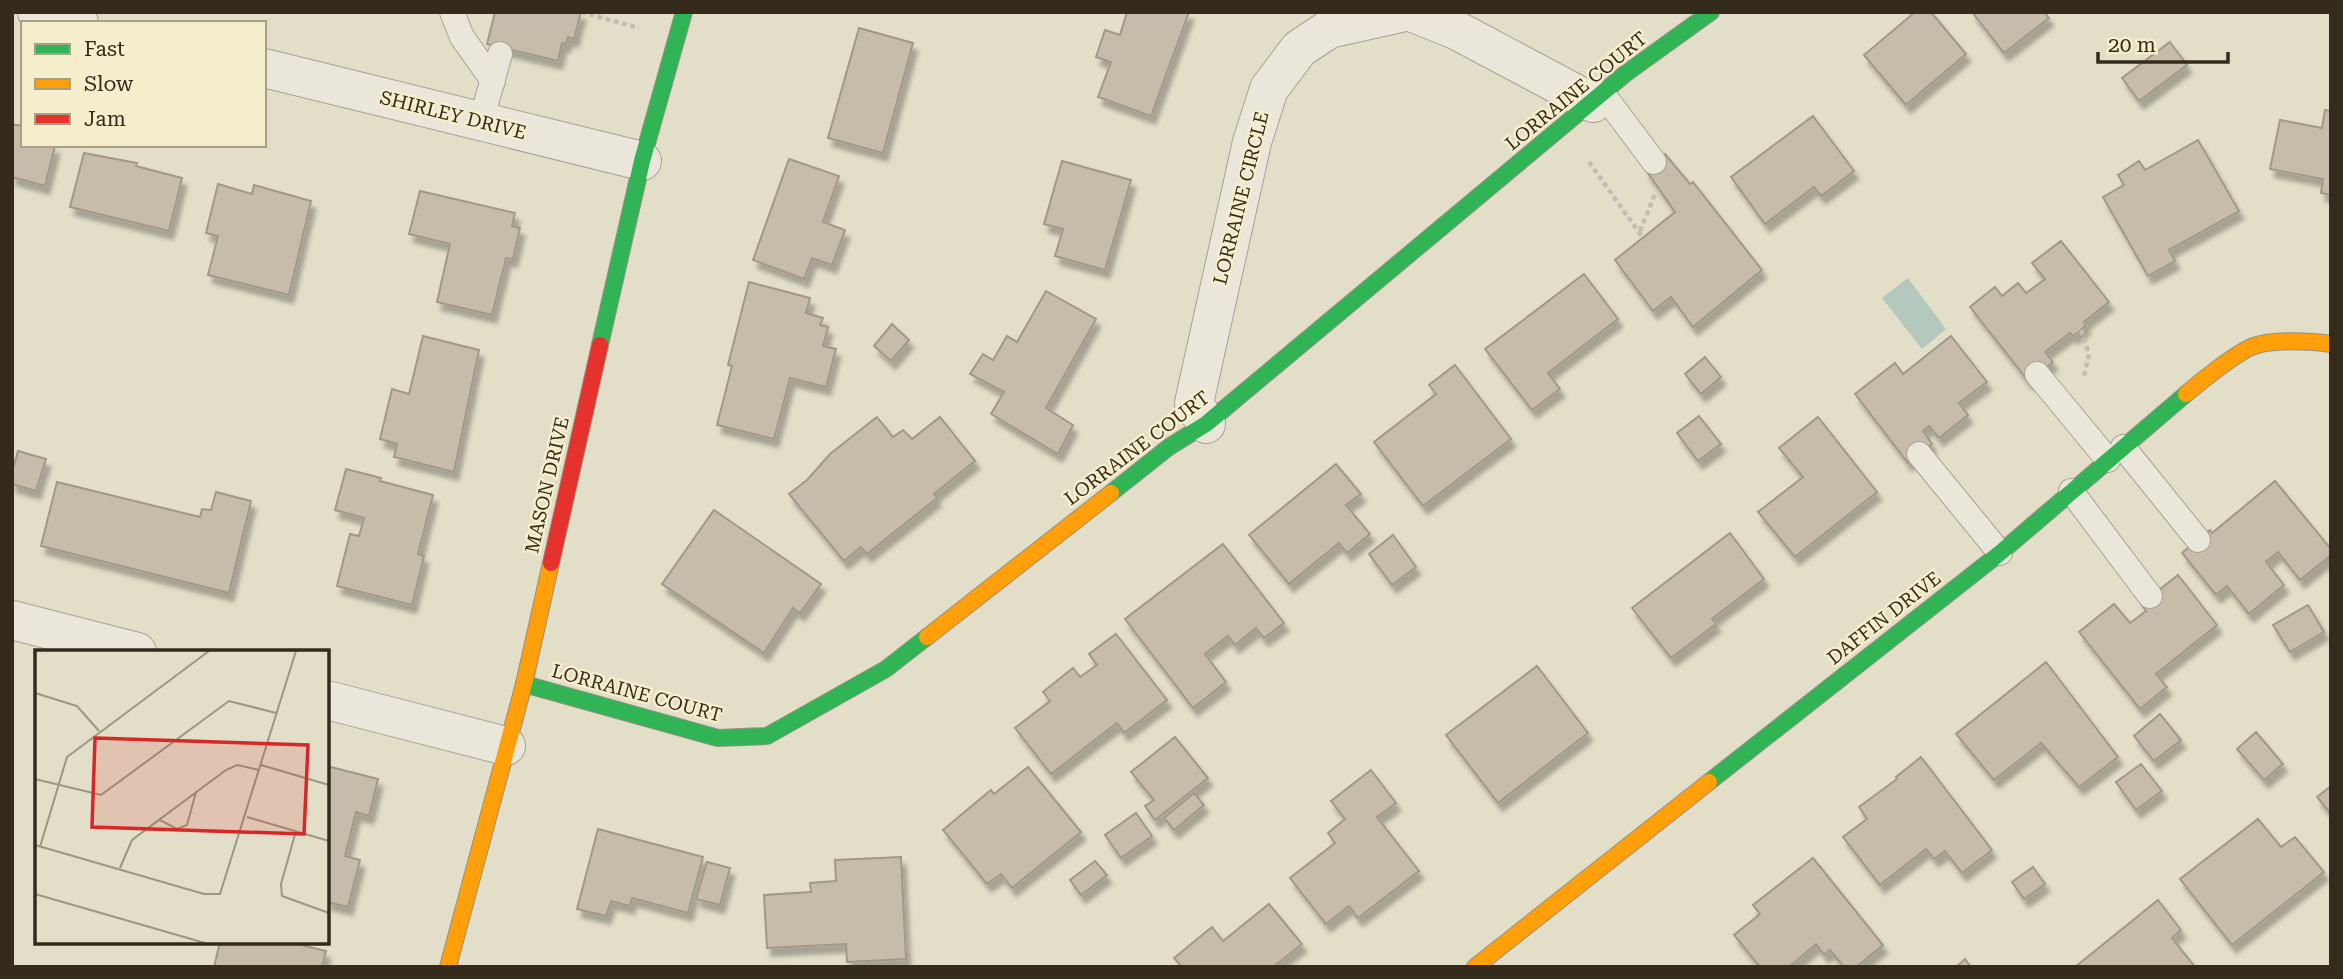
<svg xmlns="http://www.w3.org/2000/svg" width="2343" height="979" viewBox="0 0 2343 979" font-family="'Roboto Serif',serif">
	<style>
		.water { fill: #b4c8be }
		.building { fill: #c6bca9; stroke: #a19988; stroke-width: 2; filter: url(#shadow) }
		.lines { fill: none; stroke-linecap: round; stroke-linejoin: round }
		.lane-casing { stroke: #a7a292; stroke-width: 26 }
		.street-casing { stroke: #a7a292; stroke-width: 40 }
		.fast-casing { stroke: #969182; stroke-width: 18 }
		.slow-casing { stroke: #969182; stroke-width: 18 }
		.jam-casing { stroke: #969182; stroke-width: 18 }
		.path { stroke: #c2bfb2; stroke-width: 4.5; stroke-dasharray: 5 3.5; stroke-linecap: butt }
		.lane { stroke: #eae7da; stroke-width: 24 }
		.street { stroke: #eae7da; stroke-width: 38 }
		.fast { stroke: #30b455; stroke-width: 16 }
		.slow { stroke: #ff9f0a; stroke-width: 16 }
		.jam { stroke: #e5322d; stroke-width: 16 }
		.labels { text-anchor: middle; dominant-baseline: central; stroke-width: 5; stroke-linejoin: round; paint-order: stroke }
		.street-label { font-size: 19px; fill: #342b1c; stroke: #f4eecd }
		.inset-road { fill: none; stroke: #9c9683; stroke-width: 2 }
		.view { fill: #d62828; fill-opacity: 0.15; stroke: #d62828; stroke-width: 3.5 }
		.inset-edge { fill: none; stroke: #342b1c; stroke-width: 3.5 }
	</style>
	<defs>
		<filter id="shadow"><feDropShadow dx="4.5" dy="8" stdDeviation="2" flood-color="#0004"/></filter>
	</defs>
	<rect width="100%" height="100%" fill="#e2dec8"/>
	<path class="water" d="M1908 278 1946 329 1922 349 1882 298Z"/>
	<g class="building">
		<path d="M495 12H581L574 39 568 37 566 44 562 43 558 61 487 44Z"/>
		<path d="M1127 12H1189L1151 116 1098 97 1111 62 1096 57 1105 30 1120 35Z"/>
		<path d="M1915 12H1931L1966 54 1906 105 1864 55Z"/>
		<path d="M1972 12H2044L2049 18 2004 53Z"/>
		<path d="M859 28 913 43 883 153 828 138Z"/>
		<path d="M2170 42 2187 65 2139 101 2122 78Z"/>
		<path d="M2325 110 2331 111V195L2321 193 2323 179 2270 169 2280 120 2322 128Z"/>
		<path d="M1813 116 1854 171 1821 196 1814 187 1765 224 1731 177Z"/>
		<path d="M12 124 23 126 21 137 23 145 55 146 45 186 12 177Z"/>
		<path d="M2198 140 2239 211 2169 250 2175 261 2148 276 2103 197 2124 185 2118 175 2139 161 2145 170Z"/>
		<path d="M84 153 137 163 136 166 182 178 169 231 70 207Z"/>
		<path d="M1665 154 1690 184 1693 182 1762 270 1693 327 1671 297 1653 311 1615 260 1675 212 1645 169Z"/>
		<path d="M789 159 839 176 823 222 845 230 832 265 812 258 804 279 753 260Z"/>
		<path d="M1062 161 1131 180 1105 270 1055 256 1063 229 1044 224Z"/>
		<path d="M218 184 252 194 254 185 311 201 289 295 208 275 218 236 206 233Z"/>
		<path d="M420 191 515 213 512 226 520 228 513 259 506 258 492 315 437 302 450 244 409 234Z"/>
		<path d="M2061 241 2109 302 2084 322 2086 325 2081 330 2073 336 2070 333 2045 352 2053 362 2029 382 1970 307 1995 287 2002 296 2018 283 2026 293 2045 279 2032 263Z"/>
		<path d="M1584 274 1618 319 1548 373 1560 389 1532 410 1485 349Z"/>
		<path d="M749 282 810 298 806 313 823 318 820 325 828 327 823 346 836 349 826 387 790 378 774 439 717 425 732 366 728 365Z"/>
		<path d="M1046 291 1096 319 1046 408 1073 425 1058 454 991 414 1004 392 970 374 983 354 993 360 1007 336 1017 342Z"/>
		<path d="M892 324 909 340 891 361 874 346Z"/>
		<path d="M423 336 479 350 454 472 394 457 397 444 380 439 392 389 409 394Z"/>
		<path d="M1951 336 1987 382 1959 403 1968 415 1939 438 1929 426 1923 431 1932 444 1908 463 1855 394 1895 363 1903 374Z"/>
		<path d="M1705 357 1721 377 1701 394 1685 374Z"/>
		<path d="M1455 365 1511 439 1423 506 1374 442 1436 394 1429 385Z"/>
		<path d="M1699 416 1721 444 1698 461 1677 433Z"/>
		<path d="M877 417 893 437 903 430 912 439 940 417 975 461 934 494 937 498 867 554 861 547 844 561 789 494 807 480 830 454Z"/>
		<path d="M1818 417 1877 492 1795 557 1758 512 1803 477 1779 448Z"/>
		<path d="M18 451 46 459 36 491 12 484V472Z"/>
		<path d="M1336 464 1361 494 1346 505 1370 534 1347 553 1339 543 1289 584 1249 535Z"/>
		<path d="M346 469 381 478 380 481 433 495 418 554 424 556 412 605 337 586 350 534 359 536 364 518 335 510Z"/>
		<path d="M2275 481 2331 549V555L2300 580 2278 552 2266 562 2284 585 2249 614 2227 586 2216 595 2182 553 2210 530 2212 533Z"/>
		<path d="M57 482 200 517 202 509 211 510 216 492 251 501 229 593 41 546Z"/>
		<path d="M714 510 821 584 800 613 793 608 764 653 662 584Z"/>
		<path d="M1730 533 1764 579 1712 619 1716 624 1671 658 1632 608Z"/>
		<path d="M1393 535 1416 567 1392 585 1369 554Z"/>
		<path d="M1223 544 1284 623 1264 638 1256 628 1235 645 1228 636 1205 654 1226 682 1193 708 1125 619Z"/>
		<path d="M2178 575 2217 625 2156 674 2167 687 2140 709 2079 632 2114 604 2130 623 2146 611 2141 604Z"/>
		<path d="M2308 605 2324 632 2290 652 2273 625Z"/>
		<path d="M1116 634 1167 700 1124 733 1117 723 1051 774 1015 728 1050 701 1043 692 1073 668 1080 677 1097 665 1089 654Z"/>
		<path d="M2046 662 2118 757 2079 787 2041 743 1994 780 1956 734Z"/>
		<path d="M1537 666 1588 733 1498 803 1446 735Z"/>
		<path d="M2160 714 2181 740 2154 761 2134 736Z"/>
		<path d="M2256 732 2283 764 2264 780 2237 749Z"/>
		<path d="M1175 737 1208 778 1155 820 1145 806 1154 800 1131 772Z"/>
		<path d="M1921 757 1992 850 1962 873 1945 851 1934 859 1926 849 1880 885 1843 837 1867 819 1859 807 1897 779 1896 777Z"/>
		<path d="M2141 764 2162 791 2136 810 2116 782Z"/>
		<path d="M327 766 378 779 369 816 356 812 345 856 360 860 348 907 327 902Z"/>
		<path d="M1028 767 1081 832 1012 888 1001 874 987 884 943 830 991 790 994 794Z"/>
		<path d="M1371 770 1396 803 1377 817 1419 871 1358 918 1349 906 1326 924 1290 878 1335 843 1328 833 1345 819 1331 801Z"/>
		<path d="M2331 786V814L2317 797Z"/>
		<path d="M1194 793 1204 805 1174 830 1164 818Z"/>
		<path d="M1136 813 1152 836 1121 858 1105 835Z"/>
		<path d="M2258 819 2281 847 2295 837 2324 872 2232 945 2180 879Z"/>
		<path d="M598 829 703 857 688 913 632 898 630 906 611 901 606 916 577 909Z"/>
		<path d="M901 857 906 959 847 962 846 944 767 948 764 895 811 892 810 883 836 881 835 860Z"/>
		<path d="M1813 858 1883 945 1856 967H1844L1830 950 1824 955 1816 944 1789 967H1760L1734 935 1760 914 1753 905Z"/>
		<path d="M1095 861 1107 875 1081 895 1070 880Z"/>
		<path d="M707 862 730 868 720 905 696 899Z"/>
		<path d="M2033 867 2045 884 2024 899 2012 882Z"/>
		<path d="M2158 900 2181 930 2172 938 2195 967H2075Z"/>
		<path d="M1269 904 1302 944 1273 967H1182L1174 958 1212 927 1223 941Z"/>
		<path d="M220 942H289L326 951 322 967H214Z"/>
		<path d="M1965 959 1971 967H1956Z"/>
	</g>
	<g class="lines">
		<g class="lane-casing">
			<g id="lane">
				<path d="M452 12 462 37 493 81"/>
				<path d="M1603 94 1654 162"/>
				<path d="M481 121 500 54"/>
				<path d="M2037 374 2108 460"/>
				<path d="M2123 447 2198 540"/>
				<path d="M1919 454 2000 553"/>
				<path d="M2071 491 2150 596"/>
			</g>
		</g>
		<g class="street-casing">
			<g id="street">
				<path d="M37 12 79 23"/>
				<path d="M1411 12 1456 30 1593 103"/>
				<path d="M264 68 642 161"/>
				<path d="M1206 424 1194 403 1252 142 1269 89 1299 49 1329 29 1405 12"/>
				<path d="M12 620 137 652"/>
				<path d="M327 700 506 746"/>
			</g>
		</g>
		<g class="fast-casing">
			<g id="fast">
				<path d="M600 345 642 161 684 12"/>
				<path d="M1111 493 1169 447 1206 424 1625 74 1711 12"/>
				<path d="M524 684 718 738 767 736 886 669 927 637"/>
				<path d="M1709 782 2000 553 2186 394"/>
			</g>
		</g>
		<g class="slow-casing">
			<g id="slow">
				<path d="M2186 394C2200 382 2237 352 2254 346 2272 339 2312 341 2331 344"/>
				<path d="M927 637 1111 493"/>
				<path d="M448 967 524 684 551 563"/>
				<path d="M1475 967 1709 782"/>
			</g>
		</g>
		<g class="jam-casing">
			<path id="jam" d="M551 563 600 345"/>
		</g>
		<g class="path">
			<path d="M581 12 639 28"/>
			<path d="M1589 162 1643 238"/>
			<path d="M1640 231 1655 194"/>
			<path d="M2081 330 2089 354 2084 376"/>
		</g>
		<use href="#lane" class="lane"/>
		<use href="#street" class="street"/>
		<use href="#fast" class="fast"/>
		<use href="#slow" class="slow"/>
		<use href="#jam" class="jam"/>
	</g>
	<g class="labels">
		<g class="street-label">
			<text transform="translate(1576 91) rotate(-39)">LORRAINE COURT</text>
			<text transform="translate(453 115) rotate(14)">SHIRLEY DRIVE</text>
			<text transform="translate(1241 198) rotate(-76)">LORRAINE CIRCLE</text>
			<text transform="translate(1137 448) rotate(-37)">LORRAINE COURT</text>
			<text transform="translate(547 485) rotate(-77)">MASON DRIVE</text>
			<text transform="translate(1884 618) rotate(-38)">DAFFIN DRIVE</text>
			<text transform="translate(637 693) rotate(15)">LORRAINE COURT</text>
		</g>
	</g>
	<g transform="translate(35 650)">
		<rect width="294" height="294" fill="#e2dec8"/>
		<path class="inset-road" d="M0 43 42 56 64 81M226 115 294 135M0 129 66 145 194 51 241 63M212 167 294 191M125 170 142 179 152 175 161 142M261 181 246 234 247 246 294 263M0 195 169 244H185L261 1M5 197 32 107 174 1M85 218 97 190 191 120 202 115 224 120M0 244 170 293"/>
		<path class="view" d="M60 88 273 95 269 184 57 177Z"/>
		<rect width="294" height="294" class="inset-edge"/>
	</g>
	<rect width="2343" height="979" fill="none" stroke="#342b1c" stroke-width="28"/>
	<rect x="21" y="21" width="245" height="126" fill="#f4eecd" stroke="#a7a086" stroke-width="2"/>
	<rect x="35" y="44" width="35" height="10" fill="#30b455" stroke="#a7a086" stroke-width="2"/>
	<text x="84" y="56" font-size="21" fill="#342b1c">Fast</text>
	<rect x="35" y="79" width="35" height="10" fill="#ff9f0a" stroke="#a7a086" stroke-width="2"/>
	<text x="84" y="91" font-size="21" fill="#342b1c">Slow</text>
	<rect x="35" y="114" width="35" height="10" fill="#e5322d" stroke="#a7a086" stroke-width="2"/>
	<text x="84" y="126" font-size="21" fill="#342b1c">Jam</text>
	<path d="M2098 52v10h130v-10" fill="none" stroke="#342b1c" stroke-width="3.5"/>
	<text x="2108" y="52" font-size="21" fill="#342b1c" stroke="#f4eecd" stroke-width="5" paint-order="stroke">20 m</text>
</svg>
